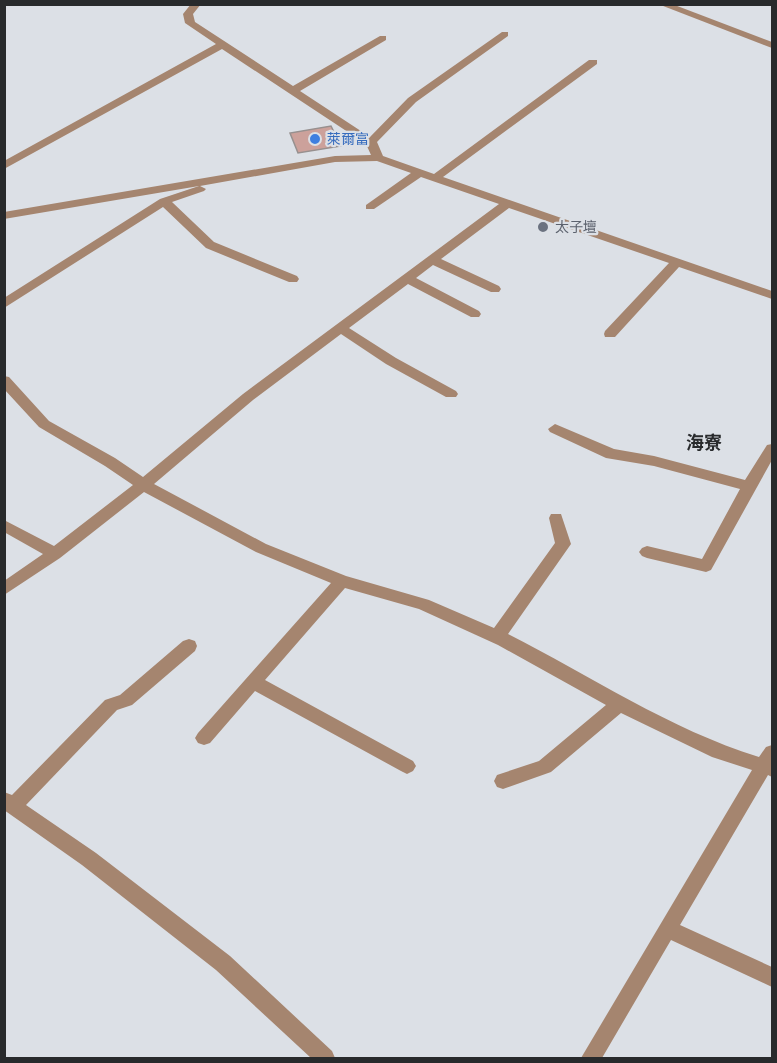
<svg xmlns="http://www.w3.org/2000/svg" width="777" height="1063" viewBox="0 0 777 1063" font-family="'Libre Baskerville','Noto Sans TC',serif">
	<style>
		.building { fill: #cca19b; stroke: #97908f; stroke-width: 1.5 }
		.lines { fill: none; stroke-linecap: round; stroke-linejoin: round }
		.minor { fill: #a5856f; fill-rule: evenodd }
		.shop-dot { fill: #3f7fe0; stroke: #dce0e6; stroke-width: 2 }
		.worship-dot { fill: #6b7280; stroke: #dce0e6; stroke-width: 2 }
		.labels { text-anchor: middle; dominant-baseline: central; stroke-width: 4.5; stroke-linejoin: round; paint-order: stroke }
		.far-shop-label { font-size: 14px; fill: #366cbe; stroke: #dce0e6; text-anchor: start }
		.far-worship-label { font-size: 14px; fill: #5b616d; stroke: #dce0e6; text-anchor: start }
		.quarter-label { font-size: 18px; font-weight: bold; fill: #282a2c; stroke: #dce0e6 }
	</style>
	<rect width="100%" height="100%" fill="#dce0e6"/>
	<path class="building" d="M331 126 341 146 298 153 290 133Z"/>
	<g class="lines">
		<g class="minor">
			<path d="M191 4H201L193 14 195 22 293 86 380 36H386V40L300 91 370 137 408 98 502 32H508V36L416 102 377 142 383 156 434 174 589 60H597V64L443 177 772 291V299L679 267 615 337H605L604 334 605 331 669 263 509 208 441 259 499 286 501 289 499 292H491L433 265 416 278 479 311 481 314 479 317H471L408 284 349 328 396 358 456 391 458 394 456 397H446L386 364 341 334 253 400 154 484 266 544 346 576 429 600 494 628 555 543 549 518 551 514H561L571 544 508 634C591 676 669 729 759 757L766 747 772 745V777L768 775 680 925 772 967V987L671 940 602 1058H581L752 770 712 757 621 713 551 772 503 789 497 787 494 781 497 775 539 761 606 705 498 645 419 609 345 588 265 680 413 761 416 766 413 771 407 774 401 771 255 691 210 743 204 745 198 743 195 738 198 733 331 583 256 552 144 492 60 558 4 595V581L43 554 4 532V520L54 546 133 485 105 466 39 427 4 389V376L9 377 49 421 115 458 143 477 243 394 499 204 421 177 374 209H366V205L411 173 377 161 335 162 200 186 206 189 204 191 172 202 214 242 297 276 299 279 297 282H289L206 248 163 207 4 308V298L160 199 199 186 4 219V212L335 156 371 155 366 144 222 49 4 169V161L216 44 185 23 183 14Z"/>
			<path d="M658 4H672L772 42V48Z"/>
			<path d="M555 424 614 449 654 456 745 480 767 445 772 444V460L711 570 706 572 647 558 642 556 639 552 642 548 647 546 702 559 740 489 654 466 606 458 550 432 548 429Z"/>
			<path d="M189 639 195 641 197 646 195 651 132 705 117 710 26 805 96 853 230 956 332 1051 335 1058H311L216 970 82 865 4 810V792L12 795 105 700 120 695 183 641Z"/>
		</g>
	</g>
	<circle class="shop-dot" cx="315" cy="139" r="6"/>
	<circle class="worship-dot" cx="543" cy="227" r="6"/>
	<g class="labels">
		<g class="far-shop-label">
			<text x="327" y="139">萊爾富</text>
		</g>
		<g class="far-worship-label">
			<text x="555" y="227">太子壇</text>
		</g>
		<g class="quarter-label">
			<text x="704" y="443">海寮</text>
		</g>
	</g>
	<rect width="777" height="1063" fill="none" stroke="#282a2c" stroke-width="12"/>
</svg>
